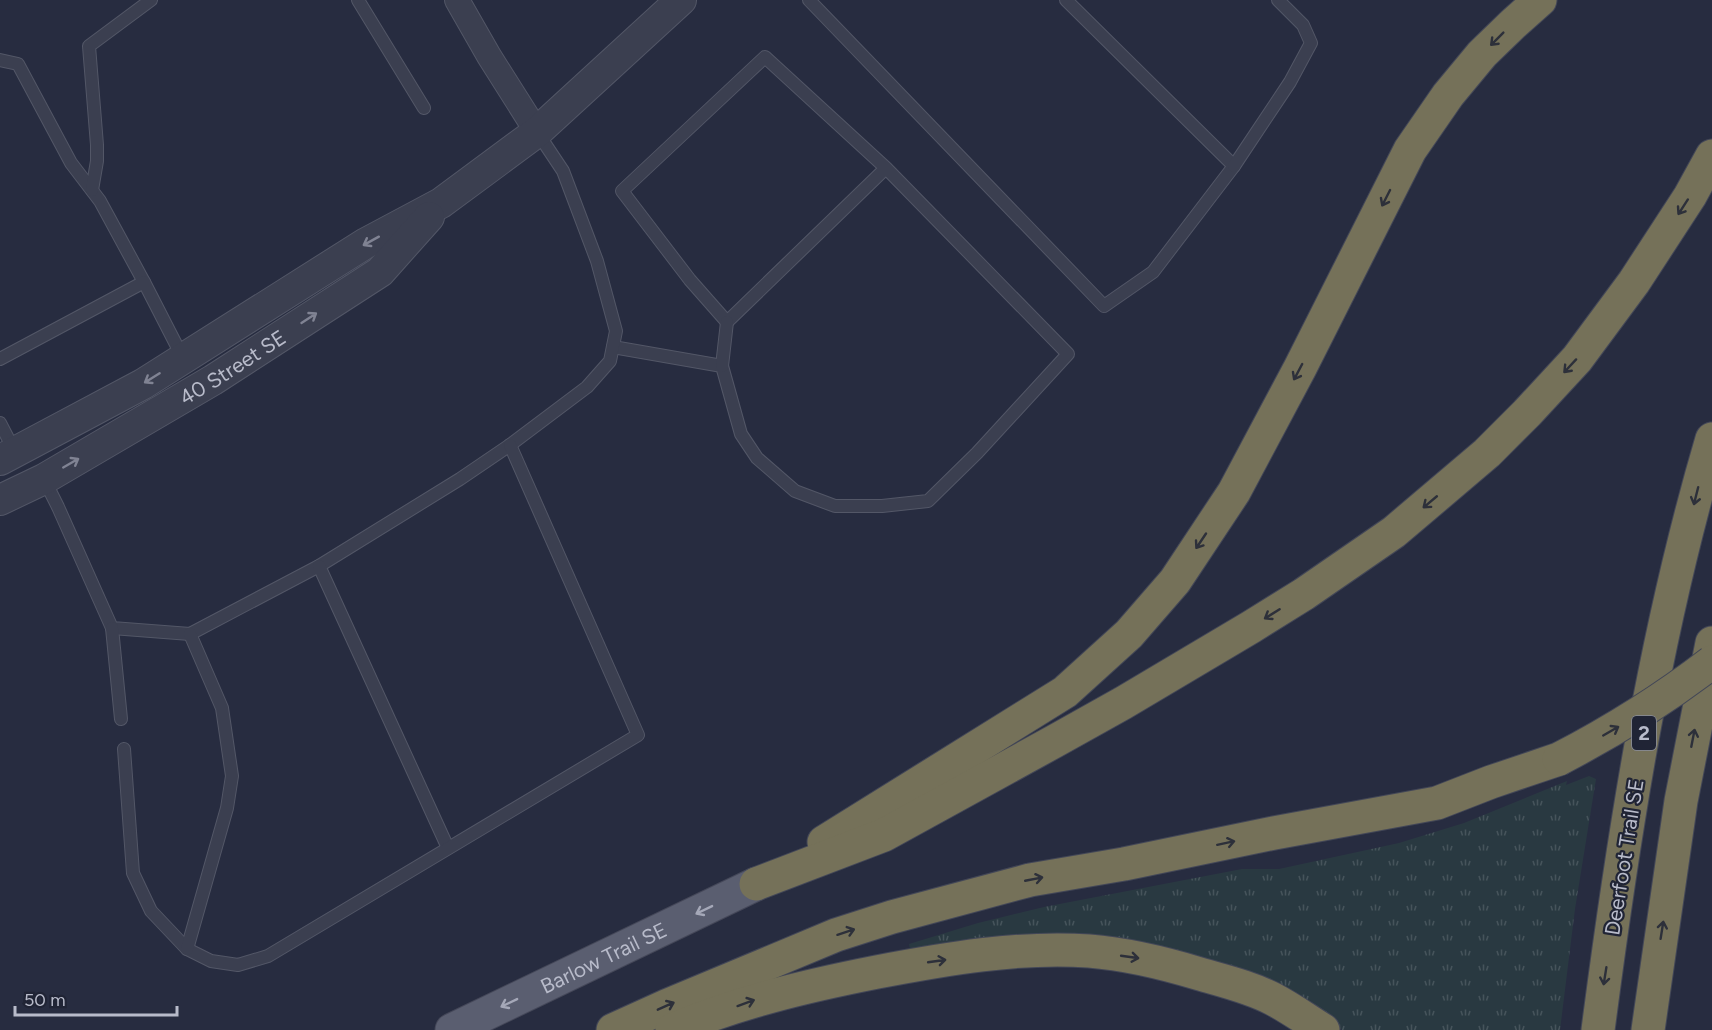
<svg xmlns="http://www.w3.org/2000/svg" width="1712" height="1030" viewBox="0 0 1712 1030" font-family="Figtree,sans-serif">
	<style>
		.grass { fill: url(#grass-tufts) }
		.lines { fill: none; stroke-linecap: round; stroke-linejoin: round }
		.service-casing { stroke: #535767; stroke-width: 14 }
		.minor-casing { stroke: #535767; stroke-width: 26 }
		.tertiary-casing { stroke: #535767; stroke-width: 32 }
		.primary-casing { stroke: #454859; stroke-width: 35 }
		.motorway-casing { stroke: #434757; stroke-width: 35 }
		.service { stroke: #3b3f50; stroke-width: 12 }
		.minor { stroke: #3b3f50; stroke-width: 24 }
		.tertiary { stroke: #3b3f50; stroke-width: 30 }
		.primary { stroke: #5a5e70; stroke-width: 33 }
		.motorway { stroke: #757159; stroke-width: 33 }
		.motorway-bridge-casing { stroke: #434757; stroke-width: 35; stroke-linecap: butt }
		.motorway-bridge { stroke: #757159; stroke-width: 33 }
		.oneway { stroke: #2d303a }
		.oneway2 { stroke: #808393 }
		.oneway3 { stroke: #a5a8b8 }
		.labels { text-anchor: middle; dominant-baseline: central; stroke-width: 4.5; stroke-linejoin: round; paint-order: stroke }
		.shield { fill: #202435; stroke: #8a8e9d; stroke-width: 1.5 }
		.shield-label { font-size: 20px; font-weight: bold; fill: #b8bbca }
		.street-label { font-size: 21px; fill: #b8bbca; stroke: #202435 }
	</style>
	<defs>
		<pattern id="grass-tufts" width="24" height="20" patternUnits="userSpaceOnUse" patternTransform="scale(1.5)"><rect width="24" height="20" fill="#293941"/><path d="M3 7l-1-3M5 7V3M7 7l1-3M15 17l-1-3M17 17v-4M19 17l1-3" fill="none" stroke="#46545b"/></pattern>
	</defs>
	<rect width="100%" height="100%" fill="#272c40"/>
	<path class="grass" d="M1589 776 1596 779 1575 909 1560 1030H1342L1312 1010 1203 964 911 954 909 944 978 923 1044 907 1242 869H1279L1399 843 1464 823 1567 781 1566 785Z"/>
	<g class="lines">
		<g class="service-casing">
			<g id="service">
				<path d="M358 0 424 108"/>
				<path d="M809 0 1104 306 1153 272 1234 166 1066 0"/>
				<path d="M0 60 18 64 71 163 100 201 144 282"/>
				<path d="M1234 166 1290 82 1311 43 1303 25 1278 0"/>
				<path d="M92 190 97 161V145L89 46 151 0"/>
				<path d="M613 347 722 366 741 434 757 458 795 491 835 506H882L928 501 977 453 1068 354 886 168 765 57 622 191 690 280 727 322 886 168"/>
				<path d="M0 359 144 282 183 358"/>
				<path d="M722 366 727 322"/>
				<path d="M0 423 15 452"/>
				<path d="M44 479 58 507 112 628 190 634 319 566 460 479 510 445 587 387 610 361 616 331 597 261 563 171 537 132"/>
				<path d="M319 566 448 848"/>
				<path d="M112 628 121 719"/>
				<path d="M124 749 133 873 151 911 187 949 211 961 238 965 268 956 638 735 510 445"/>
				<path d="M187 949 227 808 232 776 222 708 190 634"/>
			</g>
		</g>
		<g class="minor-casing">
			<path id="minor" d="M457 0 489 56 537 132"/>
		</g>
		<g class="tertiary-casing">
			<g id="tertiary">
				<path d="M0 460 143 384 366 243 441 203 537 132 681 0"/>
				<path id="s1" d="M0 500 44 479 213 380 380 272 429 217"/>
			</g>
		</g>
		<g class="primary-casing">
			<g id="primary">
				<path id="s2" d="M452 1030 756 884"/>
			</g>
		</g>
		<g class="motorway-casing">
			<g id="motorway">
				<path d="M824 842 1065 692 1129 634 1175 581 1234 492 1300 368 1410 150 1448 95 1482 54 1513 24 1540 0"/>
				<path d="M756 884 884 835 1055 741 1123 703 1251 627 1304 594 1394 532 1487 453 1527 413 1577 359 1634 282 1690 196 1712 156"/>
				<path d="M613 1030 666 1006 836 935 892 917 1030 880 1124 864 1274 833 1437 803 1491 782 1559 759"/>
				<path d="M672 1030C739 1002 806 986 877 972 945 959 1019 946 1089 951 1127 954 1164 963 1200 974 1224 981 1250 987 1273 999 1290 1008 1307 1020 1323 1030"/>
				<path d="M1598 1030C1624 831 1655 632 1712 439"/>
				<path d="M1648 1030 1681 801 1712 643"/>
			</g>
		</g>
		<use href="#service" class="service"/>
		<use href="#minor" class="minor"/>
		<use href="#tertiary" class="tertiary"/>
		<use href="#primary" class="primary"/>
		<use href="#motorway" class="motorway"/>
		<g class="motorway-bridge-casing">
			<path id="motorway-bridge" d="M1559 759C1613 731 1664 699 1712 662"/>
		</g>
		<use href="#motorway-bridge" class="motorway-bridge"/>
	</g>
	<defs><path id="oneway-shaft" d="M-6 0H5M1.5-3L5.5 0L1.5 3" fill="none" stroke-width="1.6" stroke-linecap="round" stroke-linejoin="round" transform="scale(1.5)"/></defs>
	<g class="oneway">
		<use href="#oneway-shaft" transform="translate(1497 39) rotate(135)"/>
		<use href="#oneway-shaft" transform="translate(1386 198) rotate(117)"/>
		<use href="#oneway-shaft" transform="translate(1683 207) rotate(123)"/>
		<use href="#oneway-shaft" transform="translate(1570 366) rotate(133)"/>
		<use href="#oneway-shaft" transform="translate(1298 372) rotate(118)"/>
		<use href="#oneway-shaft" transform="translate(1696 496) rotate(104)"/>
		<use href="#oneway-shaft" transform="translate(1430 502) rotate(140)"/>
		<use href="#oneway-shaft" transform="translate(1201 541) rotate(124)"/>
		<use href="#oneway-shaft" transform="translate(1272 614) rotate(148)"/>
		<use href="#oneway-shaft" transform="translate(1611 731) rotate(-30)"/>
		<use href="#oneway-shaft" transform="translate(1693 738) rotate(-79)"/>
		<use href="#oneway-shaft" transform="translate(1226 843) rotate(-12)"/>
		<use href="#oneway-shaft" transform="translate(1034 879) rotate(-11)"/>
		<use href="#oneway-shaft" transform="translate(1662 930) rotate(-81)"/>
		<use href="#oneway-shaft" transform="translate(846 932) rotate(-18)"/>
		<use href="#oneway-shaft" transform="translate(1130 957) rotate(8)"/>
		<use href="#oneway-shaft" transform="translate(937 961) rotate(-8)"/>
		<use href="#oneway-shaft" transform="translate(1605 976) rotate(99)"/>
		<use href="#oneway-shaft" transform="translate(746 1003) rotate(-20)"/>
		<use href="#oneway-shaft" transform="translate(666 1006) rotate(-24)"/>
	</g>
	<g class="oneway2">
		<use href="#oneway-shaft" transform="translate(371 241) rotate(151)"/>
		<use href="#oneway-shaft" transform="translate(309 318) rotate(-33)"/>
		<use href="#oneway-shaft" transform="translate(152 378) rotate(148)"/>
		<use href="#oneway-shaft" transform="translate(71 463) rotate(-30)"/>
	</g>
	<g class="oneway3">
		<use href="#oneway-shaft" transform="translate(704 910) rotate(154)"/>
		<use href="#oneway-shaft" transform="translate(509 1003) rotate(154)"/>
	</g>
	<g class="labels">
		<rect class="shield" x="1632" y="716" width="24" height="34" rx="4.5"/>
		<g class="shield-label">
			<text x="1644" y="733">2</text>
		</g>
		<g class="street-label">
			<text stroke="none"><textPath href="#s1" startOffset="268">40 Street SE</textPath></text>
			<text transform="translate(1624 857) rotate(-81)">Deerfoot Trail SE</text>
			<text stroke="none"><textPath href="#s2" startOffset="168">Barlow Trail SE</textPath></text>
		</g>
	</g>
	<path d="M15 1006v9h162v-9" fill="none" stroke="#b8bbca" stroke-width="3"/>
	<text x="24" y="1006" font-size="18" fill="#b8bbca" stroke="#202435" stroke-width="4.5" paint-order="stroke">50 m</text>
</svg>
